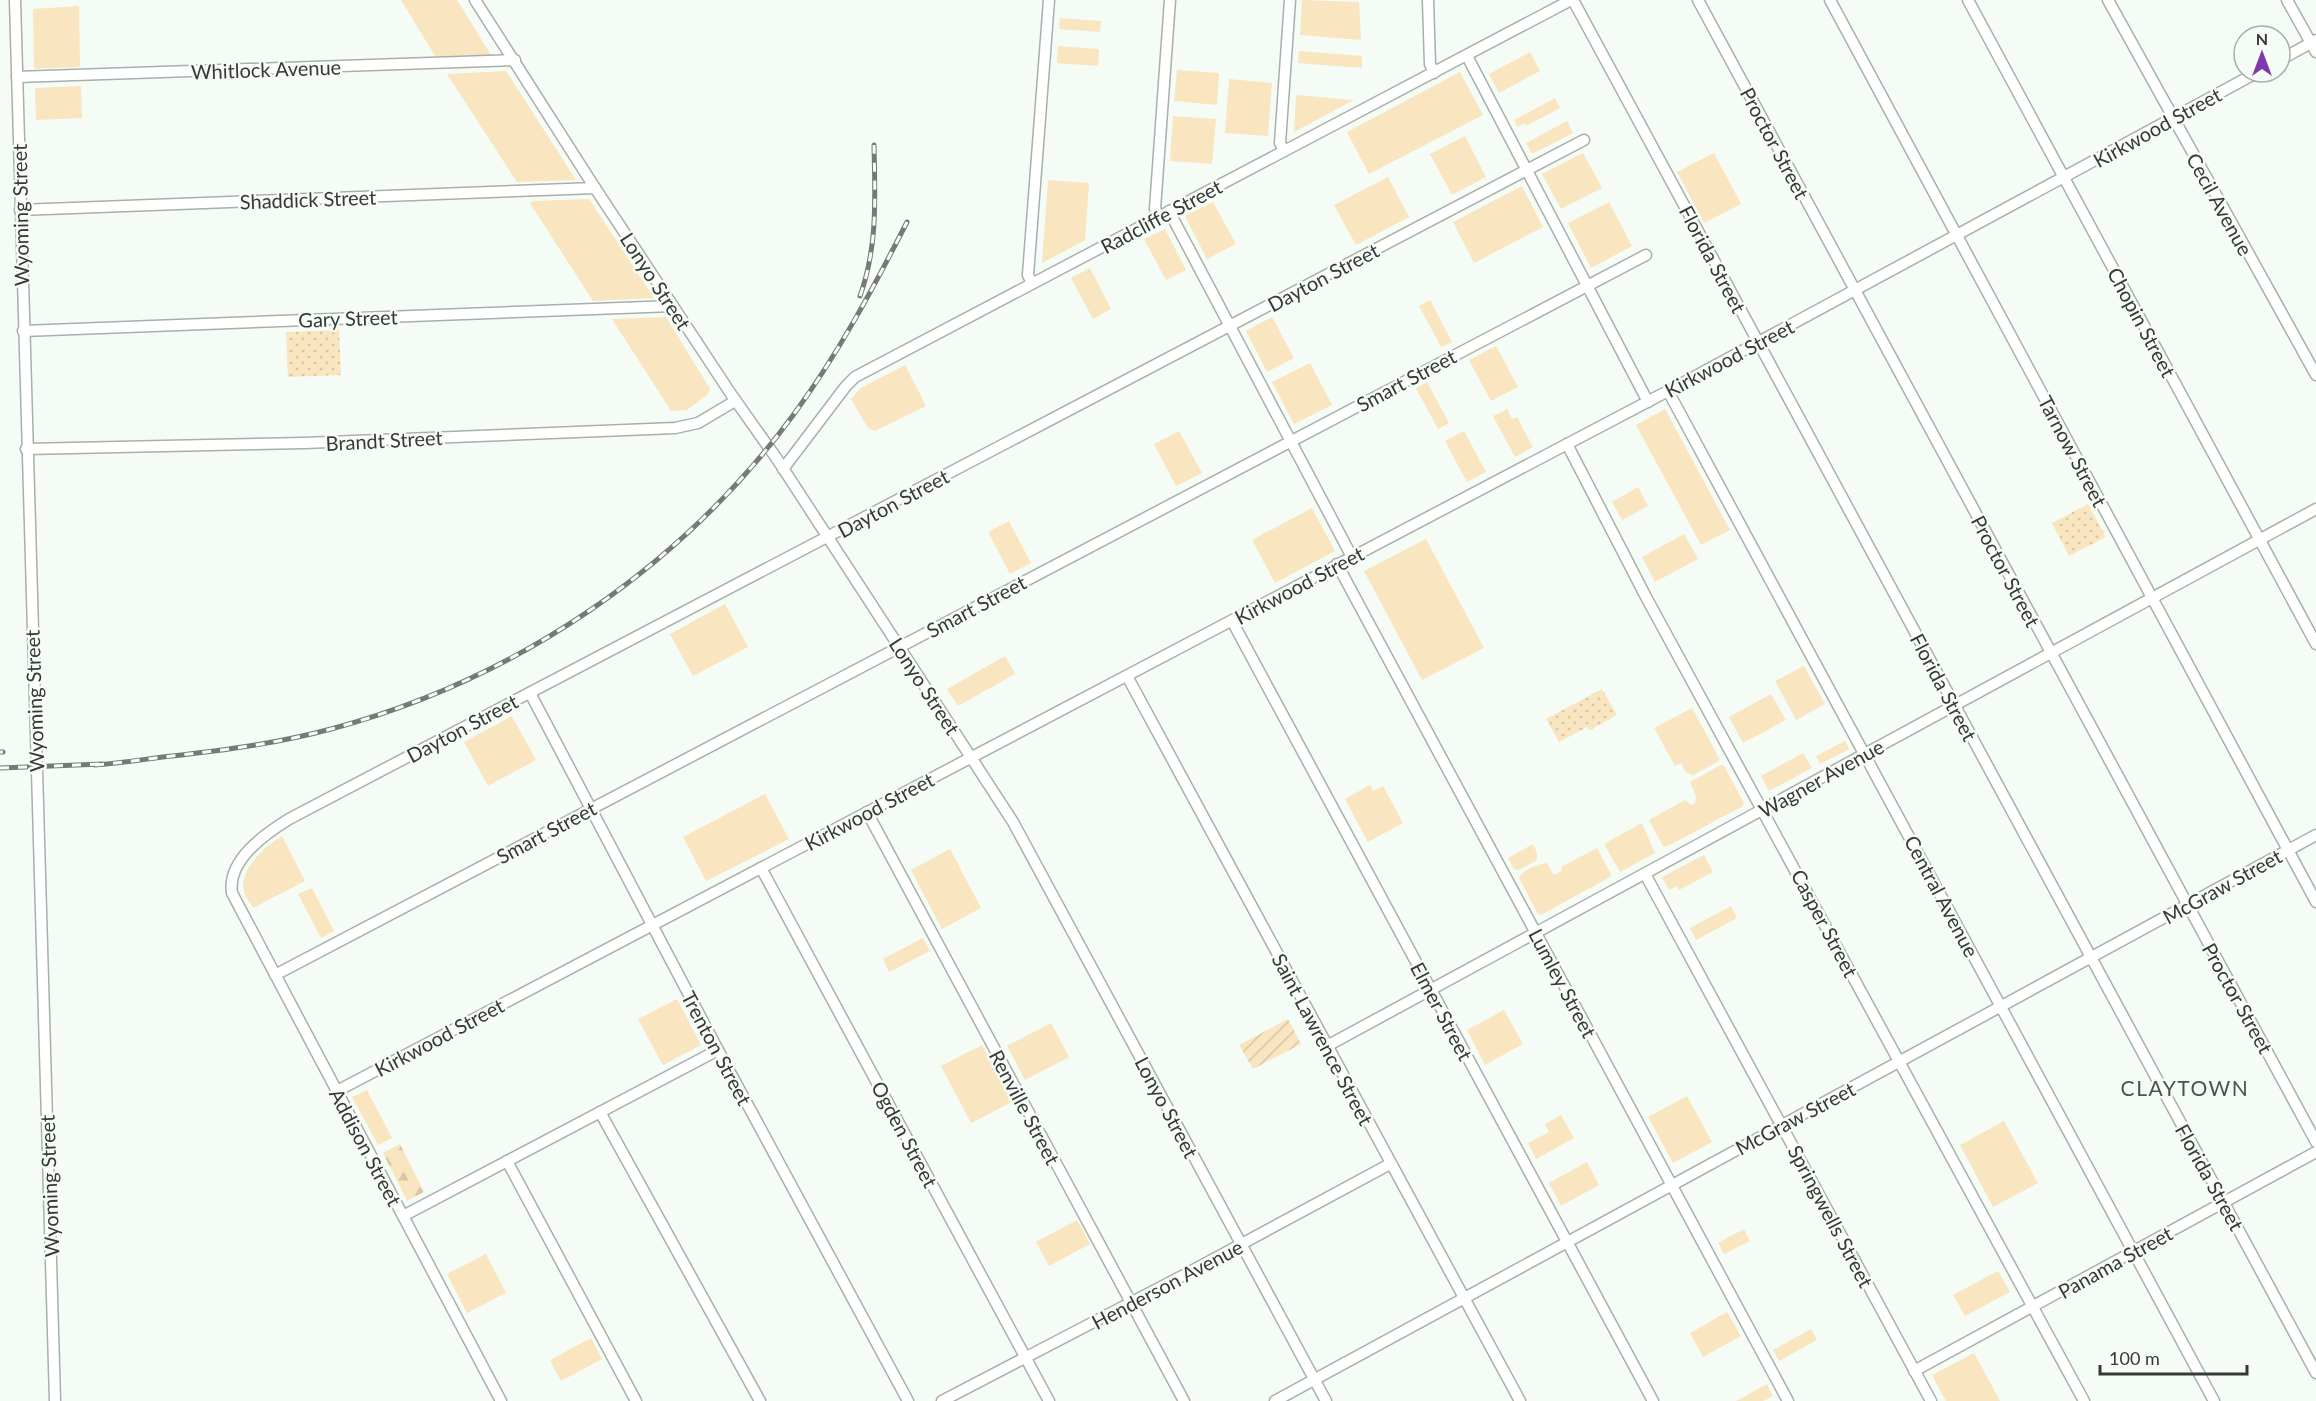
<svg xmlns="http://www.w3.org/2000/svg" width="2316" height="1401" viewBox="0 0 2316 1401" font-family="Lato,sans-serif">
	<style>
		.grass { fill: #f9e5c0 }
		.forest { fill: url(#forest-firs) }
		.park { fill: url(#park-dots) }
		.garden { fill: url(#garden-furrows) }
		.lines { fill: none; stroke-linecap: round; stroke-linejoin: round }
		.minor-casing { stroke: #a8b0a9; stroke-width: 13 }
		.minor { stroke: #fff; stroke-width: 10 }
		.rail-casing { stroke: #757a76; stroke-width: 5 }
		.rail { stroke: #f4fcf5; stroke-width: 3; stroke-dasharray: 9; stroke-linecap: butt }
		.labels { text-anchor: middle; dominant-baseline: central; stroke-width: 5; stroke-linejoin: round; paint-order: stroke }
		.street-label { font-size: 20px; fill: #363937; stroke: #f4fcf5 }
		.neighbourhood-label { font-size: 21px; letter-spacing: 1.5px; fill: #4c524c; stroke: #f4fcf5 }
	</style>
	<defs>
		<pattern id="forest-firs" width="22" height="20" patternUnits="userSpaceOnUse" patternTransform="scale(1.5)"><rect width="22" height="20" fill="#f9e5c0"/><path d="M5 1l3.5 6h-7zM16 11l3.5 6h-7z" fill="#d6c5a6"/></pattern>
		<pattern id="park-dots" width="8" height="8" patternUnits="userSpaceOnUse" patternTransform="scale(1.5)"><rect width="8" height="8" fill="#f9e5c0"/><path d="M2 2h.1M6 6h.1" fill="none" stroke="#d6c5a6" stroke-width="1.8" stroke-linecap="round"/></pattern>
		<pattern id="garden-furrows" width="10" height="10" patternUnits="userSpaceOnUse" patternTransform="scale(1.5)"><rect width="10" height="10" fill="#f9e5c0"/><path d="M-1 1l2-2M0 10L10 0M9 11l2-2" fill="none" stroke="#d6c5a6"/></pattern>
	</defs>
	<rect width="100%" height="100%" fill="#f4fcf5"/>
	<g class="grass">
		<path d="M401 0H457L491 55 435 56Z"/>
		<path d="M1302 0 1359 2 1361 40 1300 35Z"/>
		<path d="M79 6 80 67 34 69 33 9Z"/>
		<path d="M1060 18 1101 21 1100 32 1059 29Z"/>
		<path d="M1058 46 1099 49 1098 66 1057 63Z"/>
		<path d="M1299 51 1362 56V68L1298 63Z"/>
		<path d="M1530 52 1540 71 1499 93 1489 74Z"/>
		<path d="M1177 70 1219 73 1217 105 1174 101Z"/>
		<path d="M506 71 576 180 517 182 447 74Z"/>
		<path d="M1460 72 1483 115 1369 174 1347 132Z"/>
		<path d="M1229 79 1272 83 1268 136 1225 133Z"/>
		<path d="M81 86 82 118 36 120 35 88Z"/>
		<path d="M1296 95 1354 100 1294 132Z"/>
		<path d="M1555 98 1560 108 1526 126 1525 123 1517 127 1514 120Z"/>
		<path d="M1173 116 1216 119 1212 164 1170 161Z"/>
		<path d="M1567 121 1573 133 1532 154 1526 143Z"/>
		<path d="M1465 136 1486 177 1452 195 1430 154Z"/>
		<path d="M1583 153 1602 188 1561 209 1542 174Z"/>
		<path d="M1714 153 1741 204 1704 223 1677 172Z"/>
		<path d="M1388 177 1409 217 1356 245 1334 205Z"/>
		<path d="M1048 180 1089 183 1085 240 1042 263Z"/>
		<path d="M1522 186 1543 227 1474 263 1453 222Z"/>
		<path d="M589 199 654 298 593 301 530 203 534 201Z"/>
		<path d="M1213 202 1236 244 1207 259 1185 216Z"/>
		<path d="M1609 202 1632 246 1591 268 1568 223Z"/>
		<path d="M1165 229 1186 270 1166 280 1144 239Z"/>
		<path d="M1090 268 1111 309 1093 319 1071 278Z"/>
		<path d="M1430 300 1452 342 1441 347 1419 306Z"/>
		<path d="M666 317 710 389 708 394 687 410 671 411 612 319Z"/>
		<path d="M1272 317 1294 358 1267 372 1246 331Z"/>
		<path d="M1496 346 1518 387 1491 401 1469 360Z"/>
		<path d="M1310 363 1332 405 1294 424 1272 382Z"/>
		<path d="M905 365 926 406 875 431 868 428 851 399 861 388Z"/>
		<path d="M1427 382 1449 423 1438 429 1416 388Z"/>
		<path d="M1507 409 1512 419 1517 417 1533 447 1515 457 1493 416Z"/>
		<path d="M1665 409 1730 530 1701 545 1636 425Z"/>
		<path d="M1179 431 1202 473 1176 486 1154 444Z"/>
		<path d="M1464 431 1486 472 1467 482 1445 441Z"/>
		<path d="M1638 487 1648 506 1622 520 1612 502Z"/>
		<path d="M1312 508 1335 551 1275 583 1252 540Z"/>
		<path d="M1009 521 1031 563 1010 574 988 532Z"/>
		<path d="M1684 534 1698 559 1655 582 1642 557Z"/>
		<path d="M1426 539 1484 648 1422 680 1364 571Z"/>
		<path d="M725 604 748 647 693 676 670 634Z"/>
		<path d="M1005 656 1015 674 958 706 947 689Z"/>
		<path d="M1804 666 1825 704 1796 720 1775 681Z"/>
		<path d="M1771 694 1786 720 1743 743 1729 717Z"/>
		<path d="M1692 708 1719 758V761L1693 775 1686 772 1681 763 1675 766 1654 728Z"/>
		<path d="M512 716 536 760 488 786 464 742Z"/>
		<path d="M1845 741 1849 749 1820 764 1816 756Z"/>
		<path d="M1803 753 1812 768 1769 791 1761 776Z"/>
		<path d="M1721 765 1724 766 1744 803 1743 806 1666 847 1663 846 1649 820 1685 800 1691 805 1695 803 1696 796 1690 782Z"/>
		<path d="M1370 785 1373 791 1383 786 1403 823 1368 842 1345 799Z"/>
		<path d="M765 794 789 839 706 881 683 837Z"/>
		<path d="M1642 823 1655 853 1620 872 1604 844Z"/>
		<path d="M282 836 305 881 253 908C250 903 246 898 244 892 238 870 266 845 282 836Z"/>
		<path d="M1533 844 1537 853V860L1519 870 1514 869 1508 858Z"/>
		<path d="M1597 848 1611 874 1610 877 1541 915 1538 914 1519 878C1523 869 1538 865 1547 863L1554 875 1562 870 1561 867Z"/>
		<path d="M950 849 981 908 942 929 911 870Z"/>
		<path d="M1704 855 1713 872 1679 890 1677 886 1669 890 1662 877Z"/>
		<path d="M312 888 334 931 321 938 298 894Z"/>
		<path d="M1731 906 1737 918 1696 940 1690 928Z"/>
		<path d="M923 938 930 951 889 972 883 959Z"/>
		<path d="M677 999 701 1045 663 1065 638 1019Z"/>
		<path d="M1504 1010 1523 1044 1485 1065 1467 1030Z"/>
		<path d="M1051 1023 1069 1057 1025 1080 1007 1046Z"/>
		<path d="M982 1045 1012 1102 971 1123 941 1066Z"/>
		<path d="M367 1090 392 1138 378 1145 352 1097Z"/>
		<path d="M1687 1096 1712 1142 1673 1163 1648 1117Z"/>
		<path d="M1561 1115 1574 1138 1536 1159 1528 1143 1549 1132 1545 1124Z"/>
		<path d="M2004 1121 2038 1183 1993 1207 1960 1145Z"/>
		<path d="M1587 1162 1599 1185 1561 1206 1549 1183Z"/>
		<path d="M1077 1220 1090 1244 1049 1266 1036 1242Z"/>
		<path d="M1744 1229 1750 1241 1724 1254 1718 1243Z"/>
		<path d="M486 1254 506 1293 467 1313 447 1274Z"/>
		<path d="M1998 1271 2010 1292 1965 1316 1953 1295Z"/>
		<path d="M1727 1312 1741 1336 1703 1357 1690 1333Z"/>
		<path d="M1811 1329 1817 1340 1779 1361 1773 1350Z"/>
		<path d="M591 1338 602 1359 561 1381 550 1360Z"/>
		<path d="M1974 1353 2000 1401H1946L1932 1375Z"/>
		<path d="M1767 1384 1773 1396 1763 1401H1736Z"/>
	</g>
	<path class="forest" d="M400 1144 424 1192 407 1201 383 1153Z"/>
	<g class="park">
		<path d="M339 330 341 375 288 377 286 332Z"/>
		<path d="M2088 504 2106 537 2069 556 2052 523Z"/>
		<path d="M1602 689 1617 715 1590 730 1587 727 1559 742 1546 719Z"/>
	</g>
	<path class="garden" d="M1288 1019 1301 1044 1253 1069 1239 1045Z"/>
	<g class="lines">
		<g class="minor-casing">
			<g id="minor">
				<path d="M15 0 55 1401"/>
				<path d="M475 0 595 188 731 394 777 459 1013 822 1326 1401"/>
				<path d="M1428 0 1430 64 1434 73"/>
				<path d="M1573 0 2316 1373"/>
				<path d="M1698 0 2316 1142"/>
				<path d="M1830 0 2316 902"/>
				<path d="M1968 0 2316 644"/>
				<path d="M2108 0 2316 375"/>
				<path d="M2287 0 2316 52"/>
				<path d="M1467 56 1648 402"/>
				<path d="M2280 60 2316 40"/>
				<path d="M17 77 515 60"/>
				<path d="M1284 151 1280 143 1290 0"/>
				<path d="M20 210 595 188"/>
				<path d="M1169 211 1352 557"/>
				<path d="M1159 216 1155 209 1170 0"/>
				<path d="M1032 283 1028 275 1049 0"/>
				<path d="M23 331 673 306"/>
				<path d="M1668 391 2214 1401"/>
				<path d="M1567 444 1646 597 2084 1401"/>
				<path d="M26 449 304 443 675 428 698 423 735 401"/>
				<path d="M783 469 846 386 855 377 1571 0"/>
				<path d="M1337 564 1788 1401"/>
				<path d="M1232 621 1653 1401"/>
				<path d="M1127 676 1520 1401"/>
				<path d="M530 693 718 1050 908 1401"/>
				<path d="M867 812 1184 1401"/>
				<path d="M761 868 1049 1401"/>
				<path d="M1645 874 1931 1401"/>
				<path d="M275 975 1646 255"/>
				<path d="M1327 1046 2316 509"/>
				<path d="M337 1091 1668 391 2258 72"/>
				<path d="M600 1112 760 1401"/>
				<path d="M507 1161 636 1401"/>
				<path d="M403 1216 718 1050"/>
				<path d="M1914 1371 2316 1152"/>
				<path d="M501 1401 232 893C227 860 265 834 289 819L1584 140"/>
				<path d="M942 1401 1184 1275 1390 1164"/>
				<path d="M1275 1401 2316 835"/>
			</g>
		</g>
		<use href="#minor" class="minor"/>
		<g class="rail-casing">
			<g id="rail">
				<path d="M860 296C878 246 875 197 874 145"/>
				<path d="M0 752H3"/>
				<path d="M95 765C121 763 146 759 172 756 226 750 279 743 331 729 515 680 681 568 794 414 838 354 874 287 907 222"/>
				<path d="M0 768 102 764"/>
			</g>
		</g>
		<use href="#rail" class="rail"/>
	</g>
	<g class="labels">
		<g class="street-label">
			<text transform="translate(266 69) rotate(-2)">Whitlock Avenue</text>
			<text transform="translate(2157 127) rotate(-29)">Kirkwood Street</text>
			<text transform="translate(1775 143) rotate(62)">Proctor Street</text>
			<text transform="translate(308 199) rotate(-2)">Shaddick Street</text>
			<text transform="translate(2220 204) rotate(61)">Cecil Avenue</text>
			<text transform="translate(20 215) rotate(-91)">Wyoming Street</text>
			<text transform="translate(1161 216) rotate(-28)">Radcliffe Street</text>
			<text transform="translate(1713 259) rotate(62)">Florida Street</text>
			<text transform="translate(1323 277) rotate(-28)">Dayton Street</text>
			<text transform="translate(656 281) rotate(57)">Lonyo Street</text>
			<text transform="translate(348 318) rotate(-2)">Gary Street</text>
			<text transform="translate(2142 322) rotate(62)">Chopin Street</text>
			<text transform="translate(1729 358) rotate(-28)">Kirkwood Street</text>
			<text transform="translate(1406 380) rotate(-28)">Smart Street</text>
			<text transform="translate(384 440) rotate(-3)">Brandt Street</text>
			<text transform="translate(2073 451) rotate(62)">Tarnow Street</text>
			<text transform="translate(893 503) rotate(-28)">Dayton Street</text>
			<text transform="translate(2006 571) rotate(62)">Proctor Street</text>
			<text transform="translate(1299 585) rotate(-28)">Kirkwood Street</text>
			<text transform="translate(976 606) rotate(-28)">Smart Street</text>
			<text transform="translate(925 686) rotate(57)">Lonyo Street</text>
			<text transform="translate(1944 687) rotate(62)">Florida Street</text>
			<text transform="translate(34 701) rotate(-92)">Wyoming Street</text>
			<text transform="translate(462 728) rotate(-28)">Dayton Street</text>
			<text transform="translate(1821 778) rotate(-29)">Wagner Avenue</text>
			<text transform="translate(869 811) rotate(-28)">Kirkwood Street</text>
			<text transform="translate(546 832) rotate(-28)">Smart Street</text>
			<text transform="translate(2222 886) rotate(-29)">McGraw Street</text>
			<text transform="translate(1942 896) rotate(62)">Central Avenue</text>
			<text transform="translate(1825 923) rotate(62)">Casper Street</text>
			<text transform="translate(1563 983) rotate(62)">Lumley Street</text>
			<text transform="translate(2238 998) rotate(61)">Proctor Street</text>
			<text transform="translate(1442 1011) rotate(62)">Elmer Street</text>
			<text transform="translate(439 1037) rotate(-28)">Kirkwood Street</text>
			<text transform="translate(1323 1039) rotate(62)">Saint Lawrence Street</text>
			<text transform="translate(717 1048) rotate(62)">Trenton Street</text>
			<text transform="translate(1025 1107) rotate(62)">Renville Street</text>
			<text transform="translate(1167 1107) rotate(62)">Lonyo Street</text>
			<text transform="translate(1795 1118) rotate(-28)">McGraw Street</text>
			<text transform="translate(905 1134) rotate(62)">Ogden Street</text>
			<text transform="translate(366 1147) rotate(62)">Addison Street</text>
			<text transform="translate(2210 1177) rotate(61)">Florida Street</text>
			<text transform="translate(49 1186) rotate(-92)">Wyoming Street</text>
			<text transform="translate(1831 1216) rotate(62)">Springwells Street</text>
			<text transform="translate(2115 1262) rotate(-29)">Panama Street</text>
			<text transform="translate(1167 1284) rotate(-28)">Henderson Avenue</text>
		</g>
		<g class="neighbourhood-label">
			<text x="2185" y="1087">CLAYTOWN</text>
		</g>
	</g>
	<g transform="translate(2262 54)"><circle r="28" fill="#f4fcf5" stroke="#a8aea9" stroke-width="1.5"/>
	<path d="M0-4.5L10 22L0 15L-10 22Z" fill="#8039ac"/>
	<text y="-9" font-size="16" font-weight="bold" text-anchor="middle" fill="#363937">N</text>
	</g>
	<path d="M2100 1365v9h147v-9" fill="none" stroke="#363937" stroke-width="3"/>
	<text x="2109" y="1365" font-size="18" fill="#363937" stroke="#f4fcf5" stroke-width="4.5" paint-order="stroke">100 m</text>
</svg>
